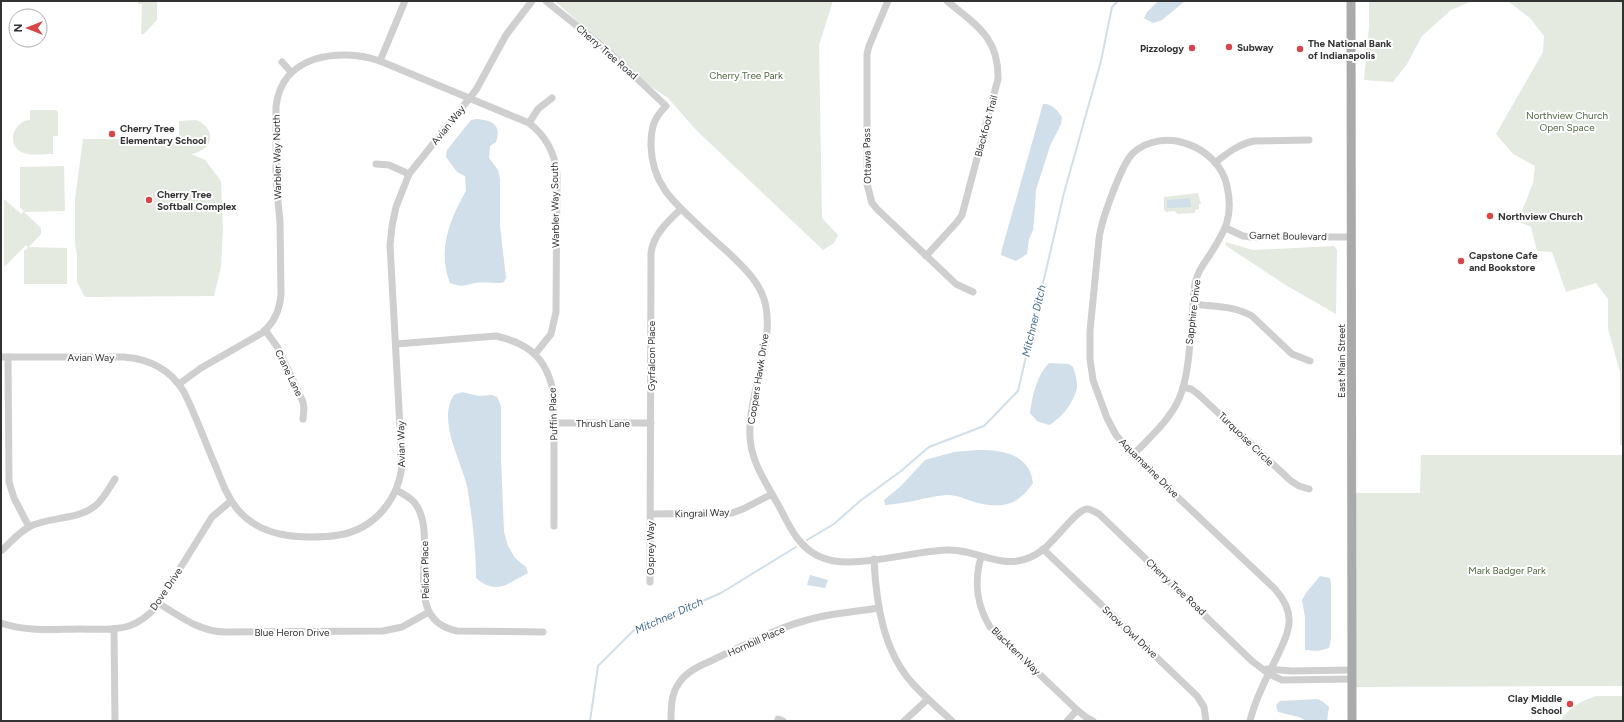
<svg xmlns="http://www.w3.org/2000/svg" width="1624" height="722" viewBox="0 0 1624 722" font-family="Figtree,sans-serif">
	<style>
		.green { fill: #e4eadf }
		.water { fill: #d0dfea }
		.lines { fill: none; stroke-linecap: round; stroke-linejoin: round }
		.stream { stroke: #d0dfea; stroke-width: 2 }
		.minor { stroke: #cfcfcf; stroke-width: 7 }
		.major { stroke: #aaa; stroke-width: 9 }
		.poi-dot { fill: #d5474a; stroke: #fff; stroke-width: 1.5 }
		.labels { text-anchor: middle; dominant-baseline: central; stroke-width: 4; stroke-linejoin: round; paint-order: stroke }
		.poi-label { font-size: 10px; font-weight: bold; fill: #323232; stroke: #fff; text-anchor: start }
		.street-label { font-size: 10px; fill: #323232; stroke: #fff }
		.park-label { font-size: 10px; fill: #536a43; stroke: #fff }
		.water-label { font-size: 11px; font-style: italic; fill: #466e8d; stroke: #fff }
	</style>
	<rect width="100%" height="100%" fill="#fff"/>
	<g class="green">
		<path d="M138 1H157V20L144 34H141L142 4H138Z"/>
		<path d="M555 1H833L819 45 822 218 838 235 834 243 823 250 696 130 668 98 643 81Z"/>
		<path d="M1369 1H1472L1451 10 1422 36 1407 64 1393 82 1364 80 1369 27Z"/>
		<path d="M1490 1H1623V445H1620V372L1608 329V299L1596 283 1566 292 1552 252 1537 251 1531 227 1518 221 1533 183 1535 166 1513 154 1496 134 1543 52 1544 36 1530 18 1509 2Z"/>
		<path d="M30 110H56L58 112V136H53V154C43 154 30 156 21 152 6 143 14 121 30 120Z"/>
		<path d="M196 120C218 129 213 151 191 154L205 160 221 181 223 229 221 267 214 296 85 297 77 282V255L75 244V199L83 139H151L170 148V138H179V121Z"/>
		<path d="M64 166 65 211 24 212 41 228V234L29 247 67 248V284H24V251L28 248 26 245 4 267V199L21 214 24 211 20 207V167Z"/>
		<path d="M1198 193 1201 204H1199V209L1195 210V213L1178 214 1174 211 1166 212 1164 210V197Z"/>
		<path d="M1226 242 1253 250 1334 246 1337 250 1336 314 1284 284 1225 245Z"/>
		<path d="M1421 455H1623V686L1356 687V493H1420Z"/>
		<path d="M1596 696H1623V721H1560C1569 707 1581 701 1596 696Z"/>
	</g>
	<g class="water">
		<path d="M1158 1H1185L1162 20 1153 23 1144 18 1147 12Z"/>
		<path d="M1043 104C1052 103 1057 110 1062 117L1061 124 1050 146 1036 190 1034 222 1033 230 1029 239 1027 254 1016 261 1001 255 1002 249Z"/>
		<path d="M477 119C492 120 502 125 496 142L490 146 489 158 498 170 500 179V226L506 278 504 282 501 283C493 283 483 282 475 283 464 285 462 288 450 283 437 250 450 219 466 191L465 176 457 172 446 157 447 150 471 120Z"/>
		<path d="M1190 198 1191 207 1167 208V200Z"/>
		<path d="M1049 363 1069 364 1073 367C1075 373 1077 380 1077 386 1076 400 1061 419 1049 425L1037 421 1030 413C1032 396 1037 375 1049 363Z"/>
		<path d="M462 392 479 396 492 395 497 397 501 406V457L504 532 508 546 515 558 526 567 528 573C508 583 497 596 476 578 476 547 472 516 467 486 461 460 437 420 454 395Z"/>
		<path d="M977 450C995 450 1017 451 1028 468 1031 472 1032 478 1033 483 1019 504 1003 509 978 503 966 500 960 495 946 495 925 497 906 504 885 505L884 500 901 486 925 460 954 452Z"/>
		<path d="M810 575 828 580 825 588 807 585Z"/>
		<path d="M1320 576 1330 578 1331 585V639L1329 648 1318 651 1305 650V617L1302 600 1306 593Z"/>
		<path d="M1317 699 1322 701 1329 707 1327 721H1307L1299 717 1278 712 1276 705 1280 701Z"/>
	</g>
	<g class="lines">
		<g class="stream">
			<path d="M807 540 834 524 860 501 901 471 929 447 984 426 1018 391 1064 193 1101 61 1112 7 1118 1"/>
			<path d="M590 721 598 666 633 631 721 593 796 547"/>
		</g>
		<g class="minor">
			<path d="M546 1 607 50 666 106C653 119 651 128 651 146 652 182 671 200 695 222 707 234 720 245 732 256 745 269 758 281 764 299 778 342 743 401 751 446 755 469 770 489 781 510 791 530 801 550 823 558 852 570 913 551 946 550 976 548 1001 571 1031 557 1039 553 1046 548 1051 542 1059 535 1078 509 1087 509 1091 509 1095 512 1099 514L1252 661 1269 674 1282 680 1352 679"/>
			<path d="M888 1 869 46 867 54V184L872 203 877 209 956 284 973 292"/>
			<path d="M380 61 405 1"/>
			<path d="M282 62 291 72"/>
			<path d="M529 123 538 109 552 98"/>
			<path d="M1215 163C1227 153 1239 144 1254 141L1309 140"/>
			<path d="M376 164 389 165 409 174"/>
			<path d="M1226 228 1243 236 1251 237H1351"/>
			<path d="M926 256 957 222 962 215 998 79C999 37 976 25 947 1"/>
			<path d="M1193 304C1213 307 1233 305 1252 316L1292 354 1310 361"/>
			<path d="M265 330 278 348 303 402 304 408 303 419"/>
			<path d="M396 344 496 336C532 344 548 361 554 396V526"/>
			<path d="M1 357H124C149 359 171 370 184 392 196 416 205 442 216 467 222 482 227 497 238 510 256 531 281 537 309 537 319 537 329 537 339 535 375 529 399 499 402 464L390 245 392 226 396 207 409 174 476 90 506 35 532 1"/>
			<path d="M8 357 9 482 14 498 29 527"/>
			<path d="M179 384 201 368 262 333C274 323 280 309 281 294L280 222 276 181V107C281 55 339 47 380 61L529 123C546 136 555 153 557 174L556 312 551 334 535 354"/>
			<path d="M1183 387 1191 389 1198 394 1291 481 1299 486 1309 489"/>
			<path d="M554 423H651"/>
			<path d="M1133 455C1149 438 1169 421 1179 399 1190 374 1190 334 1193 307 1194 298 1193 288 1196 280 1198 271 1204 263 1209 256 1225 231 1234 217 1227 186 1219 147 1164 125 1133 153 1121 165 1101 221 1099 239L1090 331V359L1093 380 1107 418 1116 435 1133 455 1275 589C1298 615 1289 631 1276 659 1266 678 1255 700 1250 721"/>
			<path d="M396 490C402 493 409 497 414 502 443 537 396 619 457 631L543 632"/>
			<path d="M651 514 732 513 743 509 772 494"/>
			<path d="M1043 549 1197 696 1204 707 1206 721"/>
			<path d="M1 551C10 543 19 532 29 527 49 516 76 521 95 506 103 500 109 488 115 479"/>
			<path d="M981 557C974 582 976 604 990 627L1077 710 1087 718 1093 721"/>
			<path d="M874 559C876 603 883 652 914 685 926 698 939 709 952 721"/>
			<path d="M650 582 651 253C653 235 668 221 681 209"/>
			<path d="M158 603C180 616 198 631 224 632L383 631 402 627 429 612"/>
			<path d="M1 623C26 632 54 629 80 629 96 629 113 631 129 626 140 622 148 616 156 607L212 517 231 501"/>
			<path d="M114 629 115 721"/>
			<path d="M1267 669 1292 671 1352 670"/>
			<path d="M778 719 783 721"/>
			<path d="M671 721C671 708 671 694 679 683 688 669 705 664 719 657 752 641 783 625 819 617 839 613 859 611 879 608"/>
			<path d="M904 721 928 699"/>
			<path d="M1067 721 1077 710"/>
		</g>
		<path class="major" d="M1351 1 1352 721"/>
	</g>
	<g class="poi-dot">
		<circle cx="1229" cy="47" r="4"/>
		<circle cx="1192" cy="48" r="4"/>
		<circle cx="1300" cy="49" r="4"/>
		<circle cx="112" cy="134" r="4"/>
		<circle cx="149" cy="200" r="4"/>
		<circle cx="1490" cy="216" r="4"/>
		<circle cx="1461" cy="261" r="4"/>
		<circle cx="1570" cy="704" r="4"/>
	</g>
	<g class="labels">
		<g class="poi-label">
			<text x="1308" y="43">The National Bank<tspan x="1308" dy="12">of Indianapolis</tspan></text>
			<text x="1237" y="47">Subway</text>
			<text x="1184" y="48" text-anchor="end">Pizzology</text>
			<text x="120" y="128">Cherry Tree<tspan x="120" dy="12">Elementary School</tspan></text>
			<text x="157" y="194">Cherry Tree<tspan x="157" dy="12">Softball Complex</tspan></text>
			<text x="1498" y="216">Northview Church</text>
			<text x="1469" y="255">Capstone Cafe<tspan x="1469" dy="12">and Bookstore</tspan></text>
			<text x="1562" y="698" text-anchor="end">Clay Middle<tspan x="1562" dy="12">School</tspan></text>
		</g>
		<g class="street-label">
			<text transform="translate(607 52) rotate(41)">Cherry Tree Road</text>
			<text transform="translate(448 125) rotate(-51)">Avian Way</text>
			<text transform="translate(986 126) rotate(-75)">Blackfoot Trail</text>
			<text transform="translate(867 156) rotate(-91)">Ottawa Pass</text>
			<text transform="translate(277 157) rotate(-91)">Warbler Way North</text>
			<text transform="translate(555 205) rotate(-91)">Warbler Way South</text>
			<text transform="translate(1288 236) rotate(1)">Garnet Boulevard</text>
			<text transform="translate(1193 312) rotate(-83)">Sapphire Drive</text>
			<text transform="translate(651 356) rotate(-90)">Gyrfalcon Place</text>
			<text x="91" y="357">Avian Way</text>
			<text transform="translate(1341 361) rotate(-90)">East Main Street</text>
			<text transform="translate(289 373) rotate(64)">Crane Lane</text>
			<text transform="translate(758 379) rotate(-81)">Coopers Hawk Drive</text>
			<text transform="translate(553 414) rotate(-92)">Puffin Place</text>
			<text x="603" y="423">Thrush Lane</text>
			<text transform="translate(1246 439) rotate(44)">Turquoise Circle</text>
			<text transform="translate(401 444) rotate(-91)">Avian Way</text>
			<text transform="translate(1149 468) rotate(45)">Aquamarine Drive</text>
			<text transform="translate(702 513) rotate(-2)">Kingrail Way</text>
			<text transform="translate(650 548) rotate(-90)">Osprey Way</text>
			<text transform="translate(425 570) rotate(-91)">Pelican Place</text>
			<text transform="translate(1176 587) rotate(43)">Cherry Tree Road</text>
			<text transform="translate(166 589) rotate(-56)">Dove Drive</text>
			<text x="292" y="632">Blue Heron Drive</text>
			<text transform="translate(1130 632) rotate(43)">Snow Owl Drive</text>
			<text transform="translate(756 641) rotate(-24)">Hornbill Place</text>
			<text transform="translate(1016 651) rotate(44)">Blacktern Way</text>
		</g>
		<g class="park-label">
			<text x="746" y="75">Cherry Tree Park</text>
			<text x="1567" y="115">Northview Church<tspan x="1567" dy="12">Open Space</tspan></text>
			<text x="1507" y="570">Mark Badger Park</text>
		</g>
		<g class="water-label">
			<text transform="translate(1034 321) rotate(-77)">Mitchner Ditch</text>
			<text transform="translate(669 616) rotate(-24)">Mitchner Ditch</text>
		</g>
	</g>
	<rect width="1624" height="722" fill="none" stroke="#323232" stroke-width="4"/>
	<g transform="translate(28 28) rotate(270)"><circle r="19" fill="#ffffff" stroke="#adadad"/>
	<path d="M0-3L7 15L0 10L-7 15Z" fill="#d5474a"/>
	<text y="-6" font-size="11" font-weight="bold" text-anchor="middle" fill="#323232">N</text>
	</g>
</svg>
